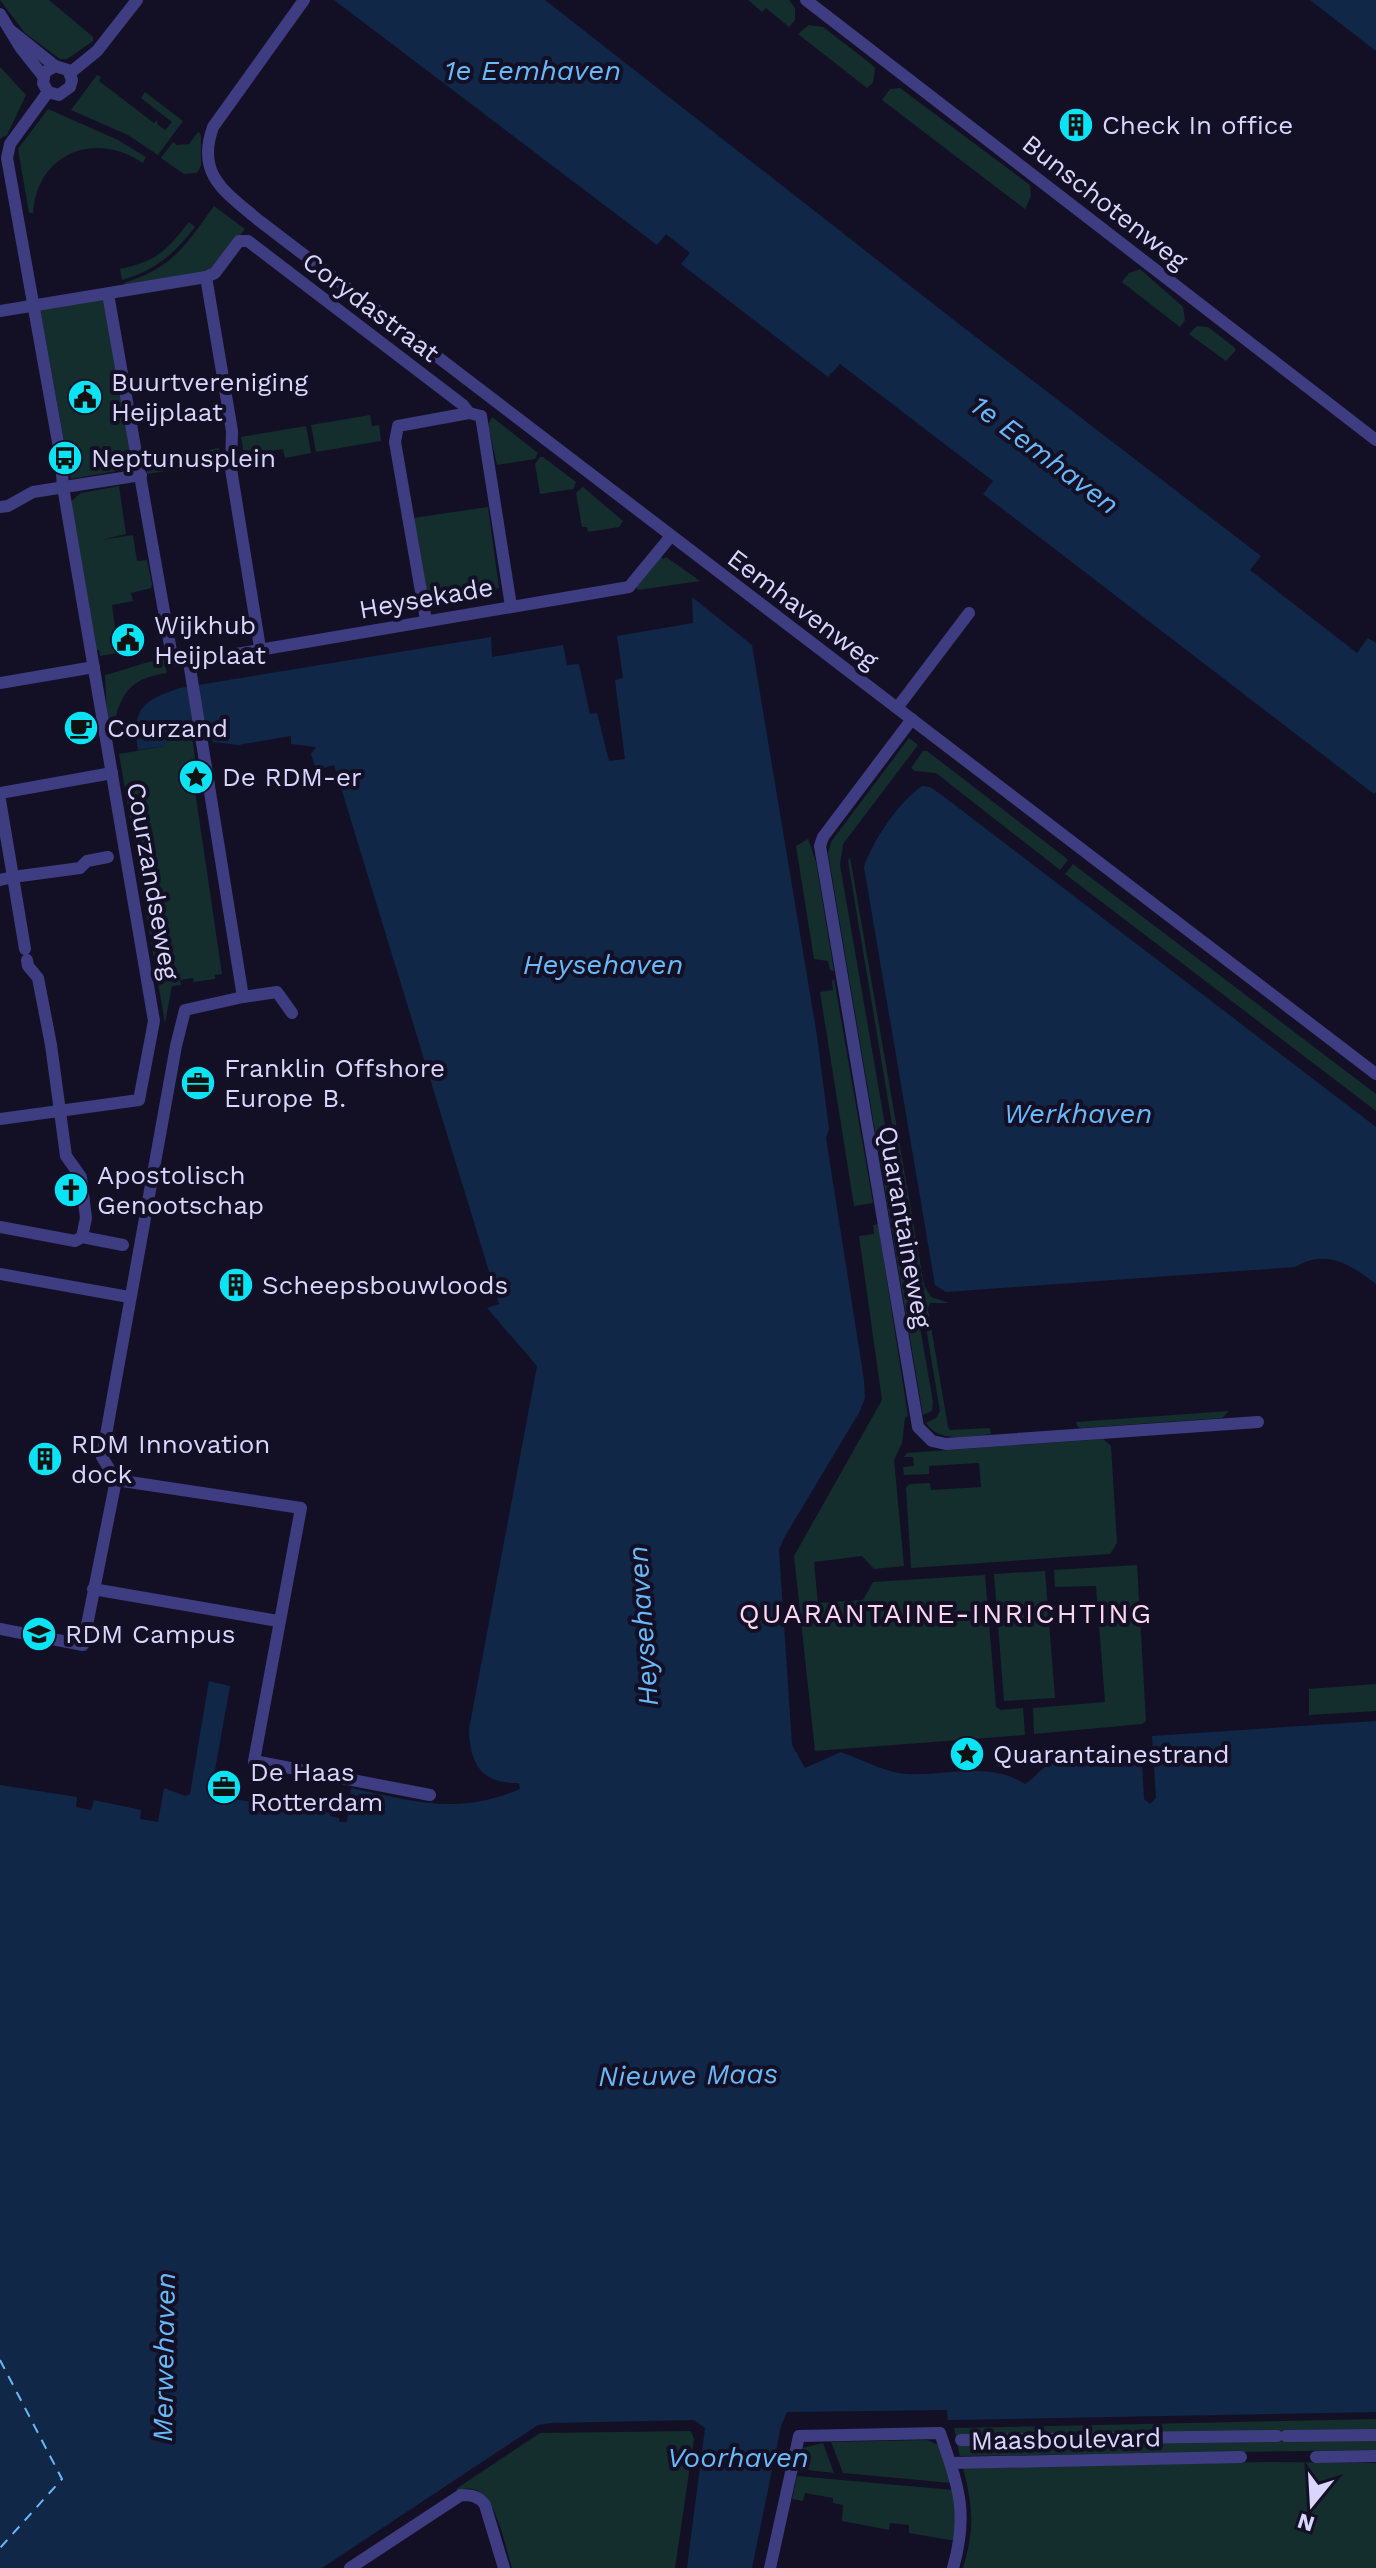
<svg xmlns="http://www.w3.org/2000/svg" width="1376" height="2568" viewBox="0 0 1376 2568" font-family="'Work Sans',sans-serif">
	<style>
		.green { fill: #132e2d }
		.water { fill: #102748 }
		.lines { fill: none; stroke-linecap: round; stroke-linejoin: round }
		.ferry { stroke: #68b9f9; stroke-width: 2; stroke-dasharray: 10 8; stroke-linecap: butt }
		.minor { stroke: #3e3d82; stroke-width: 12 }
		.labels { text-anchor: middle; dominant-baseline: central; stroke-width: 8; stroke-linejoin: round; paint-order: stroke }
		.poi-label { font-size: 26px; fill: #d9d5fd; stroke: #131025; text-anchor: start }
		.street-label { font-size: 26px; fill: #d9d5fd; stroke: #131025 }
		.water-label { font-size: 28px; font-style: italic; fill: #68b9f9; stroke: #131025 }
		.neighbourhood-label { font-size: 28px; letter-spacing: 2px; fill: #fdd7f0; stroke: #131025 }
	</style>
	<rect width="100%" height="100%" fill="#131025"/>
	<g class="green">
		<path d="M0 0H49L93 37V41L67 59H60L25 33Z"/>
		<path d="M748 0H789L795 8V20L789 27 766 8 762 12Z"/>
		<path d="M809 25 823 27 871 64 875 68 873 83 867 88 798 34Z"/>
		<path d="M0 67 26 95 7 135 0 139Z"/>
		<path d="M97 75 101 77 99 81 154 123 157 120 158 125 165 130 172 122 141 98 145 92 183 121 158 155 128 135 71 110Z"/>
		<path d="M900 88 1030 185 1031 196 1025 209 882 100 890 89Z"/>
		<path d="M48 109 118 140 146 157 143 163C95 130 37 153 33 213H29L18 149Z"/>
		<path d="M198 132 201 135V166L197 173 184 174 161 158 173 142 177 145 189 144Z"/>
		<path d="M214 206 245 229 213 270 124 287V283C174 267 185 246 214 206Z"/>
		<path d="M189 222 195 227C174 254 156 270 122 280L120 269C157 261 166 251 189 222Z"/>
		<path d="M1140 269 1183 307 1185 320 1180 327 1122 282 1129 273Z"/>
		<path d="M104 298 131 458 128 469 71 479 40 309Z"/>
		<path d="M1197 326 1208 327 1234 347 1236 350 1226 361 1189 334Z"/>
		<path d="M370 415 372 426 379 425 381 441 316 452 311 425Z"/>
		<path d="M492 417 538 453 535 459 497 465 488 425Z"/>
		<path d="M306 426 311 453 285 458 283 449 244 455 241 437Z"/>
		<path d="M219 448 222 462 147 474 145 461Z"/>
		<path d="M540 457H543L576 482 573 489 540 494 535 464Z"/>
		<path d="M119 486 126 534 101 540 133 535 137 561 147 560 152 584 151 588 131 593 133 601 112 605 118 653 100 656 99 650H95L70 502 81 493Z"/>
		<path d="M583 487 623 521 619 527 588 532 587 527H582L576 493Z"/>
		<path d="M488 507 499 588 427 601 413 518Z"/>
		<path d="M661 557 664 559 666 557 700 581 638 590 636 587Z"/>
		<path d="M164 659 167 673C139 677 124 686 116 716L107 719 105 675C126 670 143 662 164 659Z"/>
		<path d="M191 729 197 773 203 789 195 791 222 974 215 975V979L194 982 193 978 180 980 181 985 172 986 165 1023 119 754 164 746 169 732Z"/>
		<path d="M909 738 918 745 843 844 840 865 933 1402 932 1411 923 1415 828 853 831 842Z"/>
		<path d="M923 751H927L1066 858 1068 860 1060 870 936 773 915 771 911 768Z"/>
		<path d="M808 839 816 862 834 971 830 970 828 961 814 959 796 846Z"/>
		<path d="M850 857 924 1285 931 1297 949 1303H930L928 1309 948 1427 950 1430 990 1428 991 1434C969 1436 940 1444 926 1423L936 1418 940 1411 848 861Z"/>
		<path d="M1073 864 1376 1094V1111L1065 874Z"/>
		<path d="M834 979 873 1203 854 1206 820 992 833 990 832 981Z"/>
		<path d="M878 1224 908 1416 905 1418 902 1443 894 1460 904 1566 874 1569 862 1556 814 1562 818 1603 863 1600 873 1582 985 1575 996 1707 1001 1710 1023 1708 1025 1735 815 1751 794 1556 882 1400 859 1236 874 1234 873 1225Z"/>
		<path d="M1229 1411 1222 1418 1082 1428 1078 1427 1076 1422Z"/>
		<path d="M1103 1439 1111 1446 1117 1543 1110 1554 911 1568 906 1487 910 1484 930 1483 931 1490 981 1487 979 1463 929 1466V1474L904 1475 903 1467 914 1466 913 1457H904L907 1453Z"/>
		<path d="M1137 1565 1146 1721 1142 1724 1034 1734 1033 1708 1105 1702 1096 1586 1055 1587 1054 1570Z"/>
		<path d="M1045 1571 1055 1698 1004 1701 994 1574Z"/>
		<path d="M1376 1684V1711L1309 1715V1689Z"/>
		<path d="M1376 2419V2431L1354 2432 956 2438 954 2428Z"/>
		<path d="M691 2431 694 2439 675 2568H512C504 2544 494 2475 458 2491L456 2489 540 2433Z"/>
		<path d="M1376 2439V2450L960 2456 957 2444Z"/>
		<path d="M927 2440 939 2445 951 2483 843 2473 831 2442Z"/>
		<path d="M823 2443 834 2473 798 2469 803 2448Z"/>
		<path d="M1267 2462 1376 2463V2568H963C975 2528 973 2507 963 2468Z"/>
		<path d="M797 2476 953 2490 957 2520 956 2541 909 2533V2525L890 2523 889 2530 842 2521 843 2505 833 2503V2498L805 2493 803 2501 792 2499Z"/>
	</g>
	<g class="water">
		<path d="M334 0H545L959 324 1261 556 1250 570 1357 653 1368 638 1376 643V792L1374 794 983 494 993 481 840 364 828 377 681 264 690 253 666 234 657 245Z"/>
		<path d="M1310 0H1376V51Z"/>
		<path d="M692 597 752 645 817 1036 829 1129 826 1138 864 1380 865 1398 860 1411 784 1538 779 1550 792 1745 805 1768 841 1752C861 1759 886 1773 907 1774 947 1776 989 1761 1025 1784 1034 1779 1040 1769 1049 1764 1081 1748 1109 1755 1142 1763L1144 1799 1150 1804 1156 1798 1152 1736 1376 1721V2412L953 2420H948L947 2410 787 2412 781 2426 752 2568H687L705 2428 694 2420 551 2423 538 2425 322 2568H0V1785L77 1797 76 1807 91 1810 94 1800 141 1810 140 1819 158 1822 164 1788 185 1796 190 1794 209 1681 230 1686 210 1798 214 1801 223 1797 252 1802 253 1799 330 1813V1816L339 1818V1822H347L351 1788C414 1801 457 1816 520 1789L519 1783C481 1784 470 1764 469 1729L537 1366 487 1308 499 1304 334 765 316 770 311 754 316 747 291 744V736L238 745 213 742 209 726 170 732 171 739 164 746 138 750C131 709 143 700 180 688L491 637 492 657 563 645 567 665 579 664 590 714 597 713 609 761 625 759 615 680 623 678 617 636 693 623Z"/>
		<path d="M922 786 930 787 943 796 1376 1127V1284C1351 1265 1327 1248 1295 1267L946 1292 935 1285 864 867C873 840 899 802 922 786Z"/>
	</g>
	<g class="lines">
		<path class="ferry" d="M0 2360 62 2479 0 2548"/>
		<g class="minor">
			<path d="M304 0 213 127C196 174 224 191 257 219L1376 1074"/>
			<path d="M806 0 1376 440"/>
			<path d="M0 14 20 47 43 76"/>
			<path d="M10 30 55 66 68 70 72 80 70 87 59 95 48 92 43 83 45 72 55 66"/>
			<path d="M70 73 97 51 137 0"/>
			<path d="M206 277 232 431 231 469 260 648"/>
			<path d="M108 294 171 651 178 661 189 662 629 587 671 536"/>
			<path d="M0 311 206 277 215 273 239 241H248L463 405 469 413"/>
			<path d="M481 416 511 606"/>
			<path d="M0 507 8 506 33 492 141 475"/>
			<path d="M426 620 395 442 398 426 469 413 481 416"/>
			<path d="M189 662 243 997 185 1010 176 1046 102 1457 116 1480 301 1508 254 1761 430 1795"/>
			<path d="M0 683 94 667"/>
			<path d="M897 708 969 613"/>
			<path d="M912 719 823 837 820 846 918 1427 932 1441 946 1444 1258 1422"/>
			<path d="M0 793 112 773"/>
			<path d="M0 800 13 877 0 880"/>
			<path d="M25 949 13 877 80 868 87 861 108 857"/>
			<path d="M27 960 28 966 38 978 51 1045 66 1156 81 1177 86 1218 82 1237"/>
			<path d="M243 997 277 992 292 1013"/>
			<path d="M0 1119 139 1100 154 1021 63 487 61 459 7 158 10 144 48 92"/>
			<path d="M0 1227 75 1241 82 1237 123 1245"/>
			<path d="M0 1274 129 1297"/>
			<path d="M93 1589 278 1621"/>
			<path d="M0 1629 83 1645 116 1480"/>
			<path d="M1286 2436 1376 2435"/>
			<path d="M961 2440 1277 2436"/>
			<path d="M1316 2457 1376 2456"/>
			<path d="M951 2463 1241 2457"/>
			<path d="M350 2568 461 2495C471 2495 479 2496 485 2505L504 2568"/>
			<path d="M770 2568 799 2436 940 2433C958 2486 969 2512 953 2568"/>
		</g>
	</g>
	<defs>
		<g id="building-disc" transform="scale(1.8)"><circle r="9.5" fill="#0ae3f4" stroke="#131025"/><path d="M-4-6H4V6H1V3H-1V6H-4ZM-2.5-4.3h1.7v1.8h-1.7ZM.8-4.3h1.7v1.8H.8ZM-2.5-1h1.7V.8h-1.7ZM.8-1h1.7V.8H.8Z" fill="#111"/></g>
		<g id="civic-disc" transform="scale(1.8)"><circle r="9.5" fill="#0ae3f4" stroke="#131025"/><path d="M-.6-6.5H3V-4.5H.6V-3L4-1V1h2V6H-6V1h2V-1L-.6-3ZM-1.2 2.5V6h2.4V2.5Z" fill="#111"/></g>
		<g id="bus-disc" transform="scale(1.8)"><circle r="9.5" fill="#0ae3f4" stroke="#131025"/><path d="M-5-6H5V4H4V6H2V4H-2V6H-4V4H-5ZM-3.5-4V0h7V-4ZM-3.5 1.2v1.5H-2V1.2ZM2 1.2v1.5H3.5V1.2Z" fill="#111"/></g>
		<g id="cafe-disc" transform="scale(1.8)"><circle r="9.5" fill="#0ae3f4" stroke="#131025"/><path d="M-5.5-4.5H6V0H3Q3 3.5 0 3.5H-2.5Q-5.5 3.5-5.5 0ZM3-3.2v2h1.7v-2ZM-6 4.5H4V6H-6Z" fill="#111"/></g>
		<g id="sight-disc" transform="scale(1.8)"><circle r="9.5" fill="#0ae3f4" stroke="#131025"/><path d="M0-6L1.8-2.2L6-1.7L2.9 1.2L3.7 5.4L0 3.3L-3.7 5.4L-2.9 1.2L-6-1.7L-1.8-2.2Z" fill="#111"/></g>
		<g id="office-disc" transform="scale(1.8)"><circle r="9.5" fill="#0ae3f4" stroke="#131025"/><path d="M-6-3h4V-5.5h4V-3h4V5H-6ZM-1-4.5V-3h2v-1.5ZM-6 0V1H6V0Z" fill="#111"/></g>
		<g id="church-disc" transform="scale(1.8)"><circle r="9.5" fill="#0ae3f4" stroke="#131025"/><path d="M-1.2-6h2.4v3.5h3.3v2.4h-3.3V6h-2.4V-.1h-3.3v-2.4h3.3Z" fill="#111"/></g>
		<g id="university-disc" transform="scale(1.8)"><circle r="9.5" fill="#0ae3f4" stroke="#131025"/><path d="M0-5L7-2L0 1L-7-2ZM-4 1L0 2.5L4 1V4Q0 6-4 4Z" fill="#111"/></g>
	</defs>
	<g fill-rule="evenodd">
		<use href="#building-disc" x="1076" y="125"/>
		<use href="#civic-disc" x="85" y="397"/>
		<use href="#bus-disc" x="65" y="458"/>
		<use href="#civic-disc" x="128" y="640"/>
		<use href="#cafe-disc" x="81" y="728"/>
		<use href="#sight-disc" x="196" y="777"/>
		<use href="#office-disc" x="198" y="1083"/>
		<use href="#church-disc" x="71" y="1190"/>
		<use href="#building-disc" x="236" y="1285"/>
		<use href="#building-disc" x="45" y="1459"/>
		<use href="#university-disc" x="39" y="1634"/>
		<use href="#sight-disc" x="967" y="1754"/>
		<use href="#office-disc" x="224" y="1787"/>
	</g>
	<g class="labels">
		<g class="poi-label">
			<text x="1102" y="125">Check In office</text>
			<text x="111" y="382">Buurtvereniging<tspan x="111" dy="30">Heijplaat</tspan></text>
			<text x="91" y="458">Neptunusplein</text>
			<text x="154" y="625">Wijkhub<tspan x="154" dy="30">Heijplaat</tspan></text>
			<text x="107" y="728">Courzand</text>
			<text x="222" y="777">De RDM-er</text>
			<text x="224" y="1068">Franklin Offshore<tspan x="224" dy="30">Europe B.</tspan></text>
			<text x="97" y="1175">Apostolisch<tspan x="97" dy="30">Genootschap</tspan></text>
			<text x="262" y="1285">Scheepsbouwloods</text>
			<text x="71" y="1444">RDM Innovation<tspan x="71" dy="30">dock</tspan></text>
			<text x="65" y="1634">RDM Campus</text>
			<text x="993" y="1754">Quarantainestrand</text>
			<text x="250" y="1772">De Haas<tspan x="250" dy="30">Rotterdam</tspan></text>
		</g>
		<g class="street-label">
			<text transform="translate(1105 202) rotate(38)">Bunschotenweg</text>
			<text transform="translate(371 307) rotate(37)">Corydastraat</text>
			<text transform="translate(426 598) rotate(-10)">Heysekade</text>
			<text transform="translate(803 609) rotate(37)">Eemhavenweg</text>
			<text transform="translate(153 881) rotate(80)">Courzandseweg</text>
			<text transform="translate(905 1227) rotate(80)">Quarantaineweg</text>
			<text transform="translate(1066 2439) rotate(-1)">Maasboulevard</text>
		</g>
		<g class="water-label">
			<text x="533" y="70">1e Eemhaven</text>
			<text transform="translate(1045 455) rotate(37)">1e Eemhaven</text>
			<text x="603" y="964">Heysehaven</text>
			<text x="1078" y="1113">Werkhaven</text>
			<text transform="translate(643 1626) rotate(-94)">Heysehaven</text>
			<text transform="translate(688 2075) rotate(-1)">Nieuwe Maas</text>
			<text transform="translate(164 2357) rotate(-89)">Merwehaven</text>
			<text x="738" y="2457">Voorhaven</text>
		</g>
		<g class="neighbourhood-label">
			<text x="946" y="1613">QUARANTAINE-INRICHTING</text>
		</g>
	</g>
	<g transform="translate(1312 2504) rotate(198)" stroke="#131025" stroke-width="6" paint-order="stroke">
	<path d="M0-6L14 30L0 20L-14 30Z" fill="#d9d5fd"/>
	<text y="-12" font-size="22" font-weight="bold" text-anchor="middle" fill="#d9d5fd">N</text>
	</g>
</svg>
